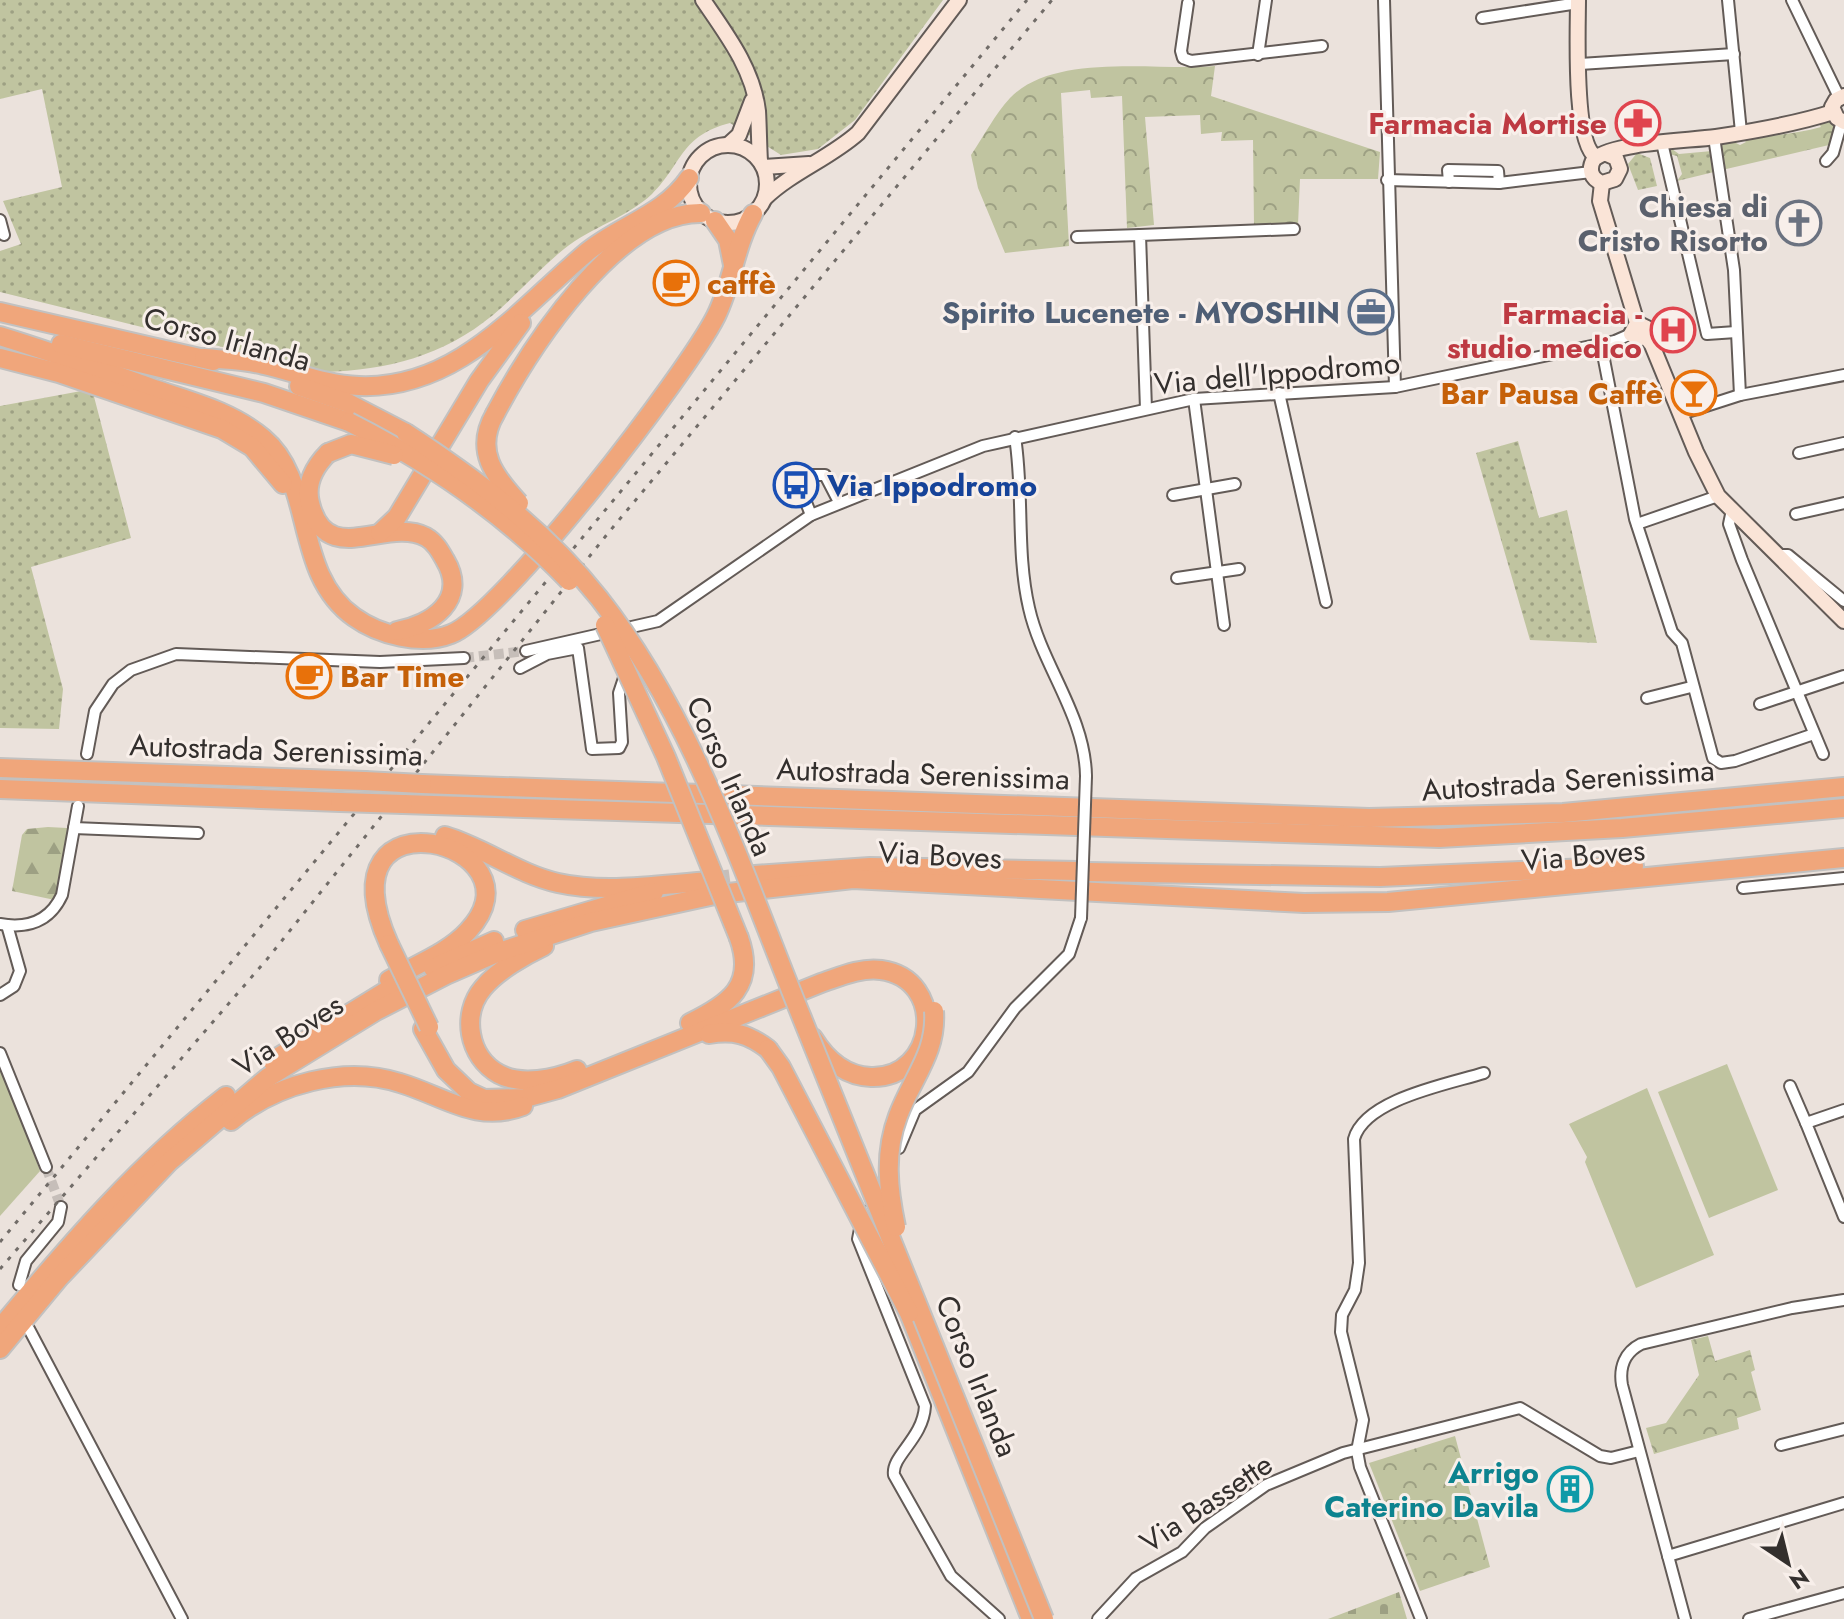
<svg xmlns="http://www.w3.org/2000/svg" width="1844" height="1619" viewBox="0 0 1844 1619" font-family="Jost,sans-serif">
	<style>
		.grass { fill: url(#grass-dots) }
		.forest { fill: url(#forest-firs) }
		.cemetery { fill: url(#cemetery-stones) }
		.park { fill: url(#park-crowns) }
		.pitch { fill: #c0c4a0 }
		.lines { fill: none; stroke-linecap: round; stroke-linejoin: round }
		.street-tunnel { stroke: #c6beb9; stroke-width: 10; stroke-dasharray: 10 5; stroke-linecap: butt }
		.highway-tunnel { stroke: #c6beb9; stroke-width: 18; stroke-dasharray: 18 9; stroke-linecap: butt }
		.street-casing { stroke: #635b57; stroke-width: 14 }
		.secondary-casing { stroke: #635b57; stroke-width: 18 }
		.highway-casing { stroke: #c2c1c0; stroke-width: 22 }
		.street { stroke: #fff; stroke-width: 10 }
		.secondary { stroke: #fae4d7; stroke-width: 14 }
		.highway { stroke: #f0a67b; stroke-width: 18 }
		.rail { stroke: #716c68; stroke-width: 3; stroke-dasharray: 4 8; stroke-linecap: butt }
		.street-bridge-casing { stroke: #635b57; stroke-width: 14; stroke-linecap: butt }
		.highway-bridge-casing { stroke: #c2c1c0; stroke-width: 22; stroke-linecap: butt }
		.street-bridge { stroke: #fff; stroke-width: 10 }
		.highway-bridge { stroke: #f0a67b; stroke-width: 18 }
		.labels { text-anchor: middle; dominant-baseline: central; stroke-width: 6; stroke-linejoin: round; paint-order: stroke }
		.health-label { font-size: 30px; font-weight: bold; fill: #be3a42; stroke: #f8efea; text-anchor: end }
		.worship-label { font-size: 30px; font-weight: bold; fill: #5b616d; stroke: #f8efea; text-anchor: end }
		.food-label { font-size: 30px; font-weight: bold; fill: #c56008; stroke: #f8efea; text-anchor: start }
		.service-label { font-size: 30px; font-weight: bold; fill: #4e5e75; stroke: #f8efea; text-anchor: end }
		.street-label { font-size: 30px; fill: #332f2d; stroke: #f8efea }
		.transit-label { font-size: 30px; font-weight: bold; fill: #164399; stroke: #f8efea; text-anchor: start }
		.culture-label { font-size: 30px; font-weight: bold; fill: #0d838f; stroke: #f8efea; text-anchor: end }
	</style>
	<defs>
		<pattern id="grass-dots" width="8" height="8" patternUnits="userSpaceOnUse" patternTransform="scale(2)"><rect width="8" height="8" fill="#c0c4a0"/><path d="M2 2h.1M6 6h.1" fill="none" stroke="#9da083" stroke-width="1.8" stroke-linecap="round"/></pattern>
		<pattern id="forest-firs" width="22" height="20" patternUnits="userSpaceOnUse" patternTransform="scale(2)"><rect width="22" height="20" fill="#c0c4a0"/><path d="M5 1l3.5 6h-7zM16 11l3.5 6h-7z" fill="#9da083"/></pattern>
		<pattern id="cemetery-stones" width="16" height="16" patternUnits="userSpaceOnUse" patternTransform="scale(2)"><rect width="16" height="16" fill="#c0c4a0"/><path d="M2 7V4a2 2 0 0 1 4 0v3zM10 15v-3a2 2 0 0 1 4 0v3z" fill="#9da083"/></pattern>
		<pattern id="park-crowns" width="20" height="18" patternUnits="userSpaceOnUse" patternTransform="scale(2)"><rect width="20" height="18" fill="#c0c4a0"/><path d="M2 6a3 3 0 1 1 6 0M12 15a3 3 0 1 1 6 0" fill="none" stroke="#9da083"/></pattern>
	</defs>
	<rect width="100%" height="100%" fill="#ebe2dc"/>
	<g class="grass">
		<path d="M0 0H943L855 120 818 149 781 155 730 123C680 136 683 163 652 194 628 217 590 228 564 249 539 269 518 294 493 315 443 356 388 370 324 372L0 292V251L21 244 3 201 62 187 42 89 0 99Z"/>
		<path d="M1672 149 1679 154 1712 151 1714 172 1677 181 1682 174 1677 156 1669 154Z"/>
		<path d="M1637 153 1650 158 1657 186 1638 190 1628 164Z"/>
		<path d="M92 389 131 538 31 567 63 689 59 729 0 728V406Z"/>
		<path d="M1518 441 1539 518 1567 510 1597 643 1530 640 1476 453Z"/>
	</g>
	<path class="forest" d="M48 827 67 828 63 873 55 900 12 891 22 835 27 829Z"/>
	<path class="cemetery" d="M1399 1592 1407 1619H1328Z"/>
	<g class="park">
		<path d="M1215 66 1211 96 1380 152 1378 179H1300L1298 225 1254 226 1253 140 1221 141 1222 132 1201 134 1200 115 1145 117 1154 225 1127 228 1122 96 1091 98 1090 90 1061 93 1069 246 1005 253 978 188 971 155C984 136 995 114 1010 98 1054 52 1156 71 1215 66Z"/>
		<path d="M1831 119 1835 127 1829 145 1722 170V145L1734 142 1740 145 1746 142 1744 140C1771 135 1796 134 1821 127L1816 120Z"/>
		<path d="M1708 1336 1715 1361 1750 1350 1755 1370 1751 1372 1761 1410 1737 1418 1739 1429 1654 1454 1646 1428 1666 1423 1699 1375 1691 1340Z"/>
		<path d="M1455 1436 1490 1567 1420 1591 1369 1463Z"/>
	</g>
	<g class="pitch">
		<path d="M0 1061 40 1171 0 1216Z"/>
		<path d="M1727 1064 1778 1190 1709 1218 1658 1092Z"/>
		<path d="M1647 1088 1714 1255 1636 1288 1585 1162 1587 1157 1569 1124Z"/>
	</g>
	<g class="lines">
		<g class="street-tunnel">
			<path d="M464 658 526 651"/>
			<path d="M46 1167 61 1207"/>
		</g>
		<path class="highway-tunnel" d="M712 881 755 875"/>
		<g class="street-casing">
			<g id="street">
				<path d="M1384 0 1395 387"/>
				<path d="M1728 0 1741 132"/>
				<path d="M1792 0 1839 97"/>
				<path d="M1188 3 1181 51 1183 58 1191 61 1322 46"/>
				<path d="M1482 18 1578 3"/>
				<path d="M1258 55 1266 0"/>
				<path d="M1580 64 1734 54"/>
				<path d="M1714 137 1734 270 1740 395"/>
				<path d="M1662 143 1707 334 1736 332"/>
				<path d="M1826 161 1833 153 1842 121"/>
				<path d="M1387 180 1499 183 1591 172"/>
				<path d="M1449 182 1448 170 1498 171 1499 183"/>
				<path d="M0 220 4 235"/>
				<path d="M1077 237 1140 235"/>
				<path d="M1601 344 1635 519 1672 632 1682 643 1713 758 1721 763 1735 761 1814 734"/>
				<path d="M1279 393 1326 602"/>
				<path d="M1194 399 1224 625"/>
				<path d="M1146 409 1140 235 1294 229"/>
				<path d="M1681 414 1740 395 1844 375"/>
				<path d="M1015 437C1024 494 1016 552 1029 608 1042 666 1085 715 1086 776"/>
				<path d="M1799 453 1844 443"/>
				<path d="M1173 495 1235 484"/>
				<path d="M1732 510 1729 524 1742 560 1823 754"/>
				<path d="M1796 514 1844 503"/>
				<path d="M811 515 800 487 812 475H825L839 502"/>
				<path d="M1637 524 1718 496"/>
				<path d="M1780 555H1788L1844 601"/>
				<path d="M1177 578 1239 569"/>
				<path d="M526 651 658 621 811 515 983 446 1194 399 1395 387 1615 341 1631 334"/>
				<path d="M520 668 547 654 578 648 592 749 619 748 622 742 619 693 626 672"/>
				<path d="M1647 698 1691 687"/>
				<path d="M1760 704 1844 676"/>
				<path d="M87 754 95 711 113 684 131 670 176 654 380 662 464 658"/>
				<path d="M74 828 198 833"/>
				<path d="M1743 888 1844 878"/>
				<path d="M0 924C28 929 50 921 62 895L78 806"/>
				<path d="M0 995 14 986 20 971 7 925"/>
				<path d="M0 1053 46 1167"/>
				<path d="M1790 1086 1806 1123"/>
				<path d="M1844 1110 1806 1123 1844 1217"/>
				<path d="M899 1148 915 1110 968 1072 1015 1008 1069 954 1081 918"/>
				<path d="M878 1202 862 1219 858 1239 925 1406C923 1439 891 1456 894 1475L951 1576 999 1619"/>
				<path d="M19 1285 26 1261 58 1222 61 1207"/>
				<path d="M29 1329 182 1619"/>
				<path d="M1781 1445 1844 1429"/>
				<path d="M1668 1556 1844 1503"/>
				<path d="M1098 1619 1136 1578 1182 1552 1205 1528 1266 1485 1343 1453 1520 1408 1600 1456 1611 1458 1639 1451"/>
				<path d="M1421 1619 1360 1467 1357 1451 1363 1420 1341 1332 1342 1315 1355 1290 1359 1263 1354 1139C1365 1099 1449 1084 1484 1073"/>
				<path d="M1685 1619 1622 1385C1619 1367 1625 1352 1641 1344L1792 1308 1844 1300"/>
				<path d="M1749 1619 1844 1593"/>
			</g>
		</g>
		<g class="secondary-casing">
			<g id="secondary">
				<path d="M703 0C727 35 753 69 758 111 759 128 759 145 760 161"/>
				<path d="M1578 0C1578 28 1573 143 1596 157"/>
				<path d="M1844 96 1836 100 1832 107 1837 118 1844 122"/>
				<path d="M728 145 739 135 752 101"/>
				<circle cx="728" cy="184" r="39"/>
				<path d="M1607 154 1616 158 1620 169 1615 179 1602 183C1591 179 1588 169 1594 159 1616 142 1686 141 1716 137 1755 131 1796 124 1833 112"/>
				<path d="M764 167 809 164"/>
				<path d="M1602 183 1600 201 1637 323 1631 334 1638 339 1645 336"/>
				<path d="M765 198C792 172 830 158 858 133L959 0"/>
				<path d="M1637 323 1647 328 1645 336 1652 345 1696 452 1718 496 1844 621"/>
			</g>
		</g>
		<g class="highway-casing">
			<g id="highway">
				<path d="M715 221 728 240 733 265"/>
				<path d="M0 312 213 361"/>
				<path d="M0 336C50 351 99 369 149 387 188 401 230 410 263 438 316 482 292 573 354 617 379 635 421 646 451 634 503 614 688 372 716 316 732 284 735 246 753 214"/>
				<path d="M61 344 264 393 349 422"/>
				<path d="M0 358 59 373 222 429 252 447 283 484"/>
				<path d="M204 358C224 360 245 360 264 365 295 372 326 385 359 386 457 390 518 310 587 252 620 225 664 215 689 178"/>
				<path d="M299 386 348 403 406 433"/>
				<path d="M495 414C530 348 617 212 701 213"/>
				<path d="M328 453C315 466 305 484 310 503 326 570 386 516 426 537 435 542 440 551 445 560 469 600 431 625 397 631"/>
				<path d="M380 533 397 517 479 381 521 323"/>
				<path d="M0 768 365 781"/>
				<path d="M422 784 1369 818 1563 813 1844 787"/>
				<path d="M0 789 340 802"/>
				<path d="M403 804 1439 838 1622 828 1844 808"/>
				<path d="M445 836C485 848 518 874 558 883 607 894 663 884 712 881"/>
				<path d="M1089 872 1380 877 1634 866"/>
				<path d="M755 875 870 867 1078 871"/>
				<path d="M525 930 654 892"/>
				<path d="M389 944C316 782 550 843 468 931 448 953 415 965 389 980"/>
				<path d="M544 946C525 955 497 971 483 988 461 1014 468 1057 499 1074 521 1086 555 1079 577 1070"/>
				<path d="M433 968 494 941"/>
				<path d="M690 1023C729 1004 756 986 739 938"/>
				<path d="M423 1029 446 1070 469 1092 484 1099 525 1098 558 1089 821 983C839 977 861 967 881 970 948 979 937 1079 871 1077 844 1076 826 1059 813 1038"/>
				<path d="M709 1034C734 1030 748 1034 768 1049"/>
				<path d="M272 1061 396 985"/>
				<path d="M231 1121C275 1084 344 1065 400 1083 444 1096 476 1124 523 1106"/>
				<path d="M909 1313 1031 1619"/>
				<path d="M0 1328C69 1245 140 1162 226 1096"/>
				<path d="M0 1349 59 1278 169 1162 267 1078 376 1011 446 975 499 952 591 922 719 894 853 879 1304 903 1388 902 1844 858"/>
			</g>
		</g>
		<use href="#street" class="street"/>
		<use href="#secondary" class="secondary"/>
		<use href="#highway" class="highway"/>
		<g class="rail">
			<path d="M0 1242 1027 0"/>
			<path d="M0 1269 268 958 609 532 1052 0"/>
		</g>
		<g class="street-bridge-casing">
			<path id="street-bridge" d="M1081 918 1086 776"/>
		</g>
		<g class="highway-bridge-casing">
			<g id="highway-bridge">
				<path d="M495 414C474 450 494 476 519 503"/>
				<path d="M349 422C430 463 506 515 569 581"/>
				<path d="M406 433C478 480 545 530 599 598 695 720 744 876 802 1018 882 1219 964 1419 1044 1619"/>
				<path d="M328 453 351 444 394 455"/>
				<path d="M605 625 666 757 739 938"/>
				<path d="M365 781 422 784"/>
				<path d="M340 802 403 804"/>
				<path d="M389 944 429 1027"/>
				<path d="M768 1049 781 1067 909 1313"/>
				<path d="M896 1227C888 1189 884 1153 898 1116 912 1078 937 1053 934 1011"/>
			</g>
		</g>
		<use href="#street-bridge" class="street-bridge"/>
		<use href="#highway-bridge" class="highway-bridge"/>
	</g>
	<defs>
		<g id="pharmacy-ring" transform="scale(2.3)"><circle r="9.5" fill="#f8efea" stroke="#e0444e" stroke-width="1.5"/><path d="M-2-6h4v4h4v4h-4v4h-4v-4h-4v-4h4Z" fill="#e0444e"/></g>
		<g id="church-ring" transform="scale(2.3)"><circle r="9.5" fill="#f8efea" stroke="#6b7280" stroke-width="1.5"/><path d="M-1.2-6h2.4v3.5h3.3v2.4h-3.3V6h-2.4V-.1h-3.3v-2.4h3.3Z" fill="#6b7280"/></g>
		<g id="cafe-ring" transform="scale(2.3)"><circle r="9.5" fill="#f8efea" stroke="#e8710a" stroke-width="1.5"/><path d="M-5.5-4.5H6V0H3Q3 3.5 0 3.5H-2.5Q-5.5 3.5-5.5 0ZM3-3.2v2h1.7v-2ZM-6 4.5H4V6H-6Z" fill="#e8710a"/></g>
		<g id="office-ring" transform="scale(2.3)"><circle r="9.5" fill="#f8efea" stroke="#5c6f8a" stroke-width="1.5"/><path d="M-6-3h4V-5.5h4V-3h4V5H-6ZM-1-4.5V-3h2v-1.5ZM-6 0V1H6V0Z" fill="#5c6f8a"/></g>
		<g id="hospital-ring" transform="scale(2.3)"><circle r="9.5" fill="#f8efea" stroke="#e0444e" stroke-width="1.5"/><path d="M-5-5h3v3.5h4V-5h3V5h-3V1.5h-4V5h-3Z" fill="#e0444e"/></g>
		<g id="bar-ring" transform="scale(2.3)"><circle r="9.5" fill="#f8efea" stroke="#e8710a" stroke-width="1.5"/><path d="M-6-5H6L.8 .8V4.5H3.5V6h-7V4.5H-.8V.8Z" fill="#e8710a"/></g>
		<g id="bus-ring" transform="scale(2.3)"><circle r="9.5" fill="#f8efea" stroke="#1a4fb4" stroke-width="1.5"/><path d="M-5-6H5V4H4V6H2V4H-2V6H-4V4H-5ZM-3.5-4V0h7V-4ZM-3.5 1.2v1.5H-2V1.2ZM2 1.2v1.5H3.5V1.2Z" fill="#1a4fb4"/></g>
		<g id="building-ring" transform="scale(2.3)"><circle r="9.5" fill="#f8efea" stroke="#0f9aa8" stroke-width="1.5"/><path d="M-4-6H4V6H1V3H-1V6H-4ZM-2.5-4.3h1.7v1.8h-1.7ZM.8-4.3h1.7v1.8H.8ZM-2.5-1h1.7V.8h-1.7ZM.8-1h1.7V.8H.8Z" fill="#0f9aa8"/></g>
	</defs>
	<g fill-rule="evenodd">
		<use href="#pharmacy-ring" x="1638" y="123"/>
		<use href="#church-ring" x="1799" y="223"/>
		<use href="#cafe-ring" x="676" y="283"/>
		<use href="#office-ring" x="1371" y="312"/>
		<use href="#hospital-ring" x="1673" y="330"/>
		<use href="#bar-ring" x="1694" y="393"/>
		<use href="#bus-ring" x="796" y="485"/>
		<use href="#cafe-ring" x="309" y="676"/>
		<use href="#building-ring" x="1570" y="1489"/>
	</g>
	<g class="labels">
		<g class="health-label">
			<text x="1607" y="123">Farmacia Mortise</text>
			<text x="1642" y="313">Farmacia -<tspan x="1642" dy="34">studio medico</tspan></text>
		</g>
		<g class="worship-label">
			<text x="1768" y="206">Chiesa di<tspan x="1768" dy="34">Cristo Risorto</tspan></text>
		</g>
		<g class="food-label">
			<text x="707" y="283">caffè</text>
			<text x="1663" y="393" text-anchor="end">Bar Pausa Caffè</text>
			<text x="340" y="676">Bar Time</text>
		</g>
		<g class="service-label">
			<text x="1340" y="312">Spirito Lucenete - MYOSHIN</text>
		</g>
		<g class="street-label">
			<text transform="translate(227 339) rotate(15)">Corso Irlanda</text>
			<text transform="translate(1277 373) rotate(-5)">Via dell'Ippodromo</text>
			<text transform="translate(276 750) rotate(2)">Autostrada Serenissima</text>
			<text transform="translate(923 774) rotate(2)">Autostrada Serenissima</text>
			<text transform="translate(730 776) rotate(66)">Corso Irlanda</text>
			<text transform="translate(1568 780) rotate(-4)">Autostrada Serenissima</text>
			<text transform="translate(940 855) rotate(3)">Via Boves</text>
			<text transform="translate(1583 855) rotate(-5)">Via Boves</text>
			<text transform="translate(288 1035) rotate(-33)">Via Boves</text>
			<text transform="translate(977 1376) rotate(68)">Corso Irlanda</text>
			<text transform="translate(1206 1503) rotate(-34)">Via Bassette</text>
		</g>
		<g class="transit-label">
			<text x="827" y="485">Via Ippodromo</text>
		</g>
		<g class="culture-label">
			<text x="1539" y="1472">Arrigo<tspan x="1539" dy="34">Caterino Davila</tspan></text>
		</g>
	</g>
	<g transform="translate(1788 1563) rotate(145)" stroke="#f8efea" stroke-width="6" paint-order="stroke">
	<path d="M0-6L14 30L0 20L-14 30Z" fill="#332f2d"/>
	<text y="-12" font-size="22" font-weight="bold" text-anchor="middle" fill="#332f2d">N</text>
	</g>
</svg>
